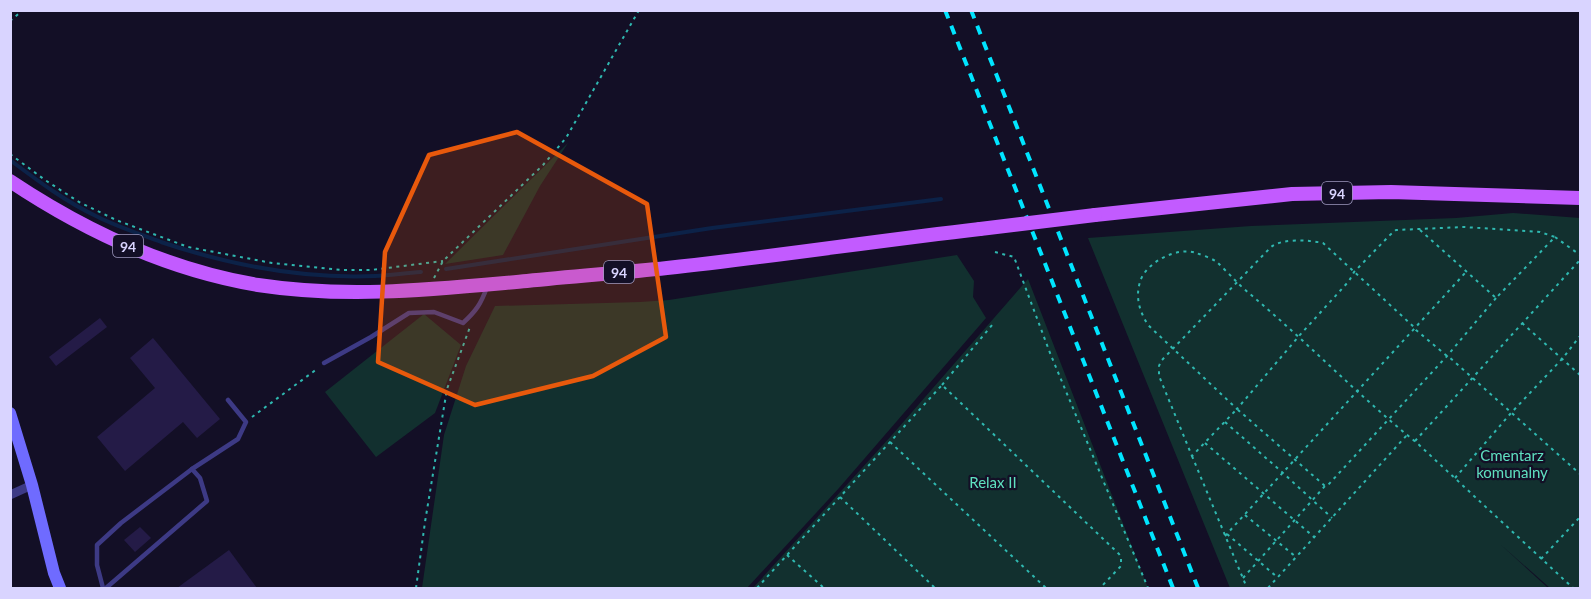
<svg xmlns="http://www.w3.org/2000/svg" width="1591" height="599" viewBox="0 0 1591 599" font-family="Lato,sans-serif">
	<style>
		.green { fill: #12302f }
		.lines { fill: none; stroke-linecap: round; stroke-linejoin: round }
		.stream { stroke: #0c2248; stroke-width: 4 }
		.building { fill: #241b47 }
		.path { stroke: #2fb8b0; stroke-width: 2; stroke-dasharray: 3 4.5; stroke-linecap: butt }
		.service { stroke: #3d3a85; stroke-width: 4.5 }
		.minor { stroke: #3d3a85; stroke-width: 9 }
		.secondary { stroke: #6f6bff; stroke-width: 12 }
		.primary { stroke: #c25bff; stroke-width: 14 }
		.rail { stroke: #00e5ff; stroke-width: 4; stroke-dasharray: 9 8; stroke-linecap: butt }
		.primary-bridge { stroke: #c25bff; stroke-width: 14 }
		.marked { fill: #e8590c; fill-opacity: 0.2; stroke: #e8590c; stroke-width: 4.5; stroke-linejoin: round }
		.labels { text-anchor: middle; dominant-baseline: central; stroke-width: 4.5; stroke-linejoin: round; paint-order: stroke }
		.shield { fill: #130f26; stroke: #9e99be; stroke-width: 1.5 }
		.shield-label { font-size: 14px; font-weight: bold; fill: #d9d4ff }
		.park-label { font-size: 15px; fill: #5fe0c0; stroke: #130f26 }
	</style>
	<rect width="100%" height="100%" fill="#130f26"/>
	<g class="green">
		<path d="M568 143 540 186 503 255 445 264Z"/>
		<path d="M1513 213 1580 218V588H1550L1500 544 1548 588H1230L1088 238 1251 226 1456 218Z"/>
		<path d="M957 255 974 281 973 297 986 318 839 488 747 588H422L444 435 466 366 495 306 640 302 669 300Z"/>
		<path d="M1028 279 1148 588H753L892 435Z"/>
		<path d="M424 314 461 345 435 413 376 457 325 392Z"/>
	</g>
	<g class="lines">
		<g class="stream">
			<path d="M10 160C38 181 66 202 98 217 118 227 140 234 161 242 229 265 303 279 375 276 391 275 406 273 421 272"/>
			<path d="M446 269 712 228 941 199"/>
		</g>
	</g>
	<g class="building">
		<path d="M100 318 107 327 56 366 49 357Z"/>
		<path d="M153 338 220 419 197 438 183 422 125 471 97 437 155 388 130 358Z"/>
		<path d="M140 527 151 538 135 552 124 540Z"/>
		<path d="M229 550 257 588H177Z"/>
	</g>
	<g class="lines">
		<g class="path">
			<path d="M10 21 23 10"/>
			<path d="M10 154 45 180 79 202 116 220 188 247 272 263 342 270H371L443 261"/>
			<path d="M1420 230 1496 298 1555 237 1540 232 1464 227 1396 230 1390 235 1354 272 1349 281 1299 336 1237 409 1148 325C1140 312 1135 298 1140 282 1145 263 1177 246 1196 253 1202 255 1211 258 1217 262 1222 267 1228 273 1233 278 1240 286 1249 293 1257 300 1311 346 1361 398 1417 443L1573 588"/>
			<path d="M1555 237 1580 255"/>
			<path d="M995 252 1014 257 1050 353 1148 588"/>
			<path d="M434 278 443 261 543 165 566 138 639 10"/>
			<path d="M1496 298 1447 356 1328 485 1325 486 1237 409 1192 456 1159 376V366L1161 361 1271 247C1282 238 1309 240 1323 243L1415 328 1416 330 1447 356 1449 357 1580 474"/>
			<path d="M1522 323 1580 375"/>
			<path d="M942 385 993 324"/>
			<path d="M252 417 317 369"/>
			<path d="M1225 422 1283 473 1332 518"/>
			<path d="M1415 441 1580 260"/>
			<path d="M890 442 1046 588"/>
			<path d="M1205 443 1314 537"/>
			<path d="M1192 456 1247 588"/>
			<path d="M1455 478 1511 413 1563 358 1580 336"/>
			<path d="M840 497 935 588"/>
			<path d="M1245 515 1296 557"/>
			<path d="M1227 534 1277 577"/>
			<path d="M1225 536 1466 272"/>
			<path d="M787 555 824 588"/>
			<path d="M1541 559 1580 517"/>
			<path d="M1243 578 1325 486"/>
			<path d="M416 588 425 522 447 389 470 327"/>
			<path d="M757 588 942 385 1119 554 1121 557V566L1100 588"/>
			<path d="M1268 588 1407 435"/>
		</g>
		<g class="service">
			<path d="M324 363 371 337 409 313 434 312 463 323C476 311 481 304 487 287"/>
			<path d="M103 588 97 565V545L121 523 192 469"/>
			<path d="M106 588 207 501 200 478 192 469 238 439 246 422 228 400"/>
		</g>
		<path class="minor" d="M10 495 32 485"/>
		<path class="secondary" d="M10 413 32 485 54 573 60 588"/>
		<g class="primary">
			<path d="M10 181C85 231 168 270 258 285 349 299 437 289 527 281 574 276 620 273 667 268 771 257 875 241 980 229"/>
			<path d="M1095 215 1292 194 1391 192 1580 198"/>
		</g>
		<g class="rail">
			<path d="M945 10 1173 588"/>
			<path d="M971 10 1198 588"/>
		</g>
		<path class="primary-bridge" d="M980 229 1095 215"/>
	</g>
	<path class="marked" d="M517 132 647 204 666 337 593 376 475 405 378 362 385 252 429 155Z"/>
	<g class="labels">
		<g class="shield">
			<rect x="1322" y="182" width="30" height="22" rx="4.5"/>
			<rect x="113" y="235" width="30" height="22" rx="4.5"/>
			<rect x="604" y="261" width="30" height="22" rx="4.5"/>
		</g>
		<g class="shield-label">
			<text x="1337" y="193">94</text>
			<text x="128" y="246">94</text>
			<text x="619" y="272">94</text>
		</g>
		<g class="park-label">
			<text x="1512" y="455">Cmentarz<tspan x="1512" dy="17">komunalny</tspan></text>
			<text x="993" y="482">Relax II</text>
		</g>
	</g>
	<rect width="1591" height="599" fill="none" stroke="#d9d4ff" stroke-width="24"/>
</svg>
